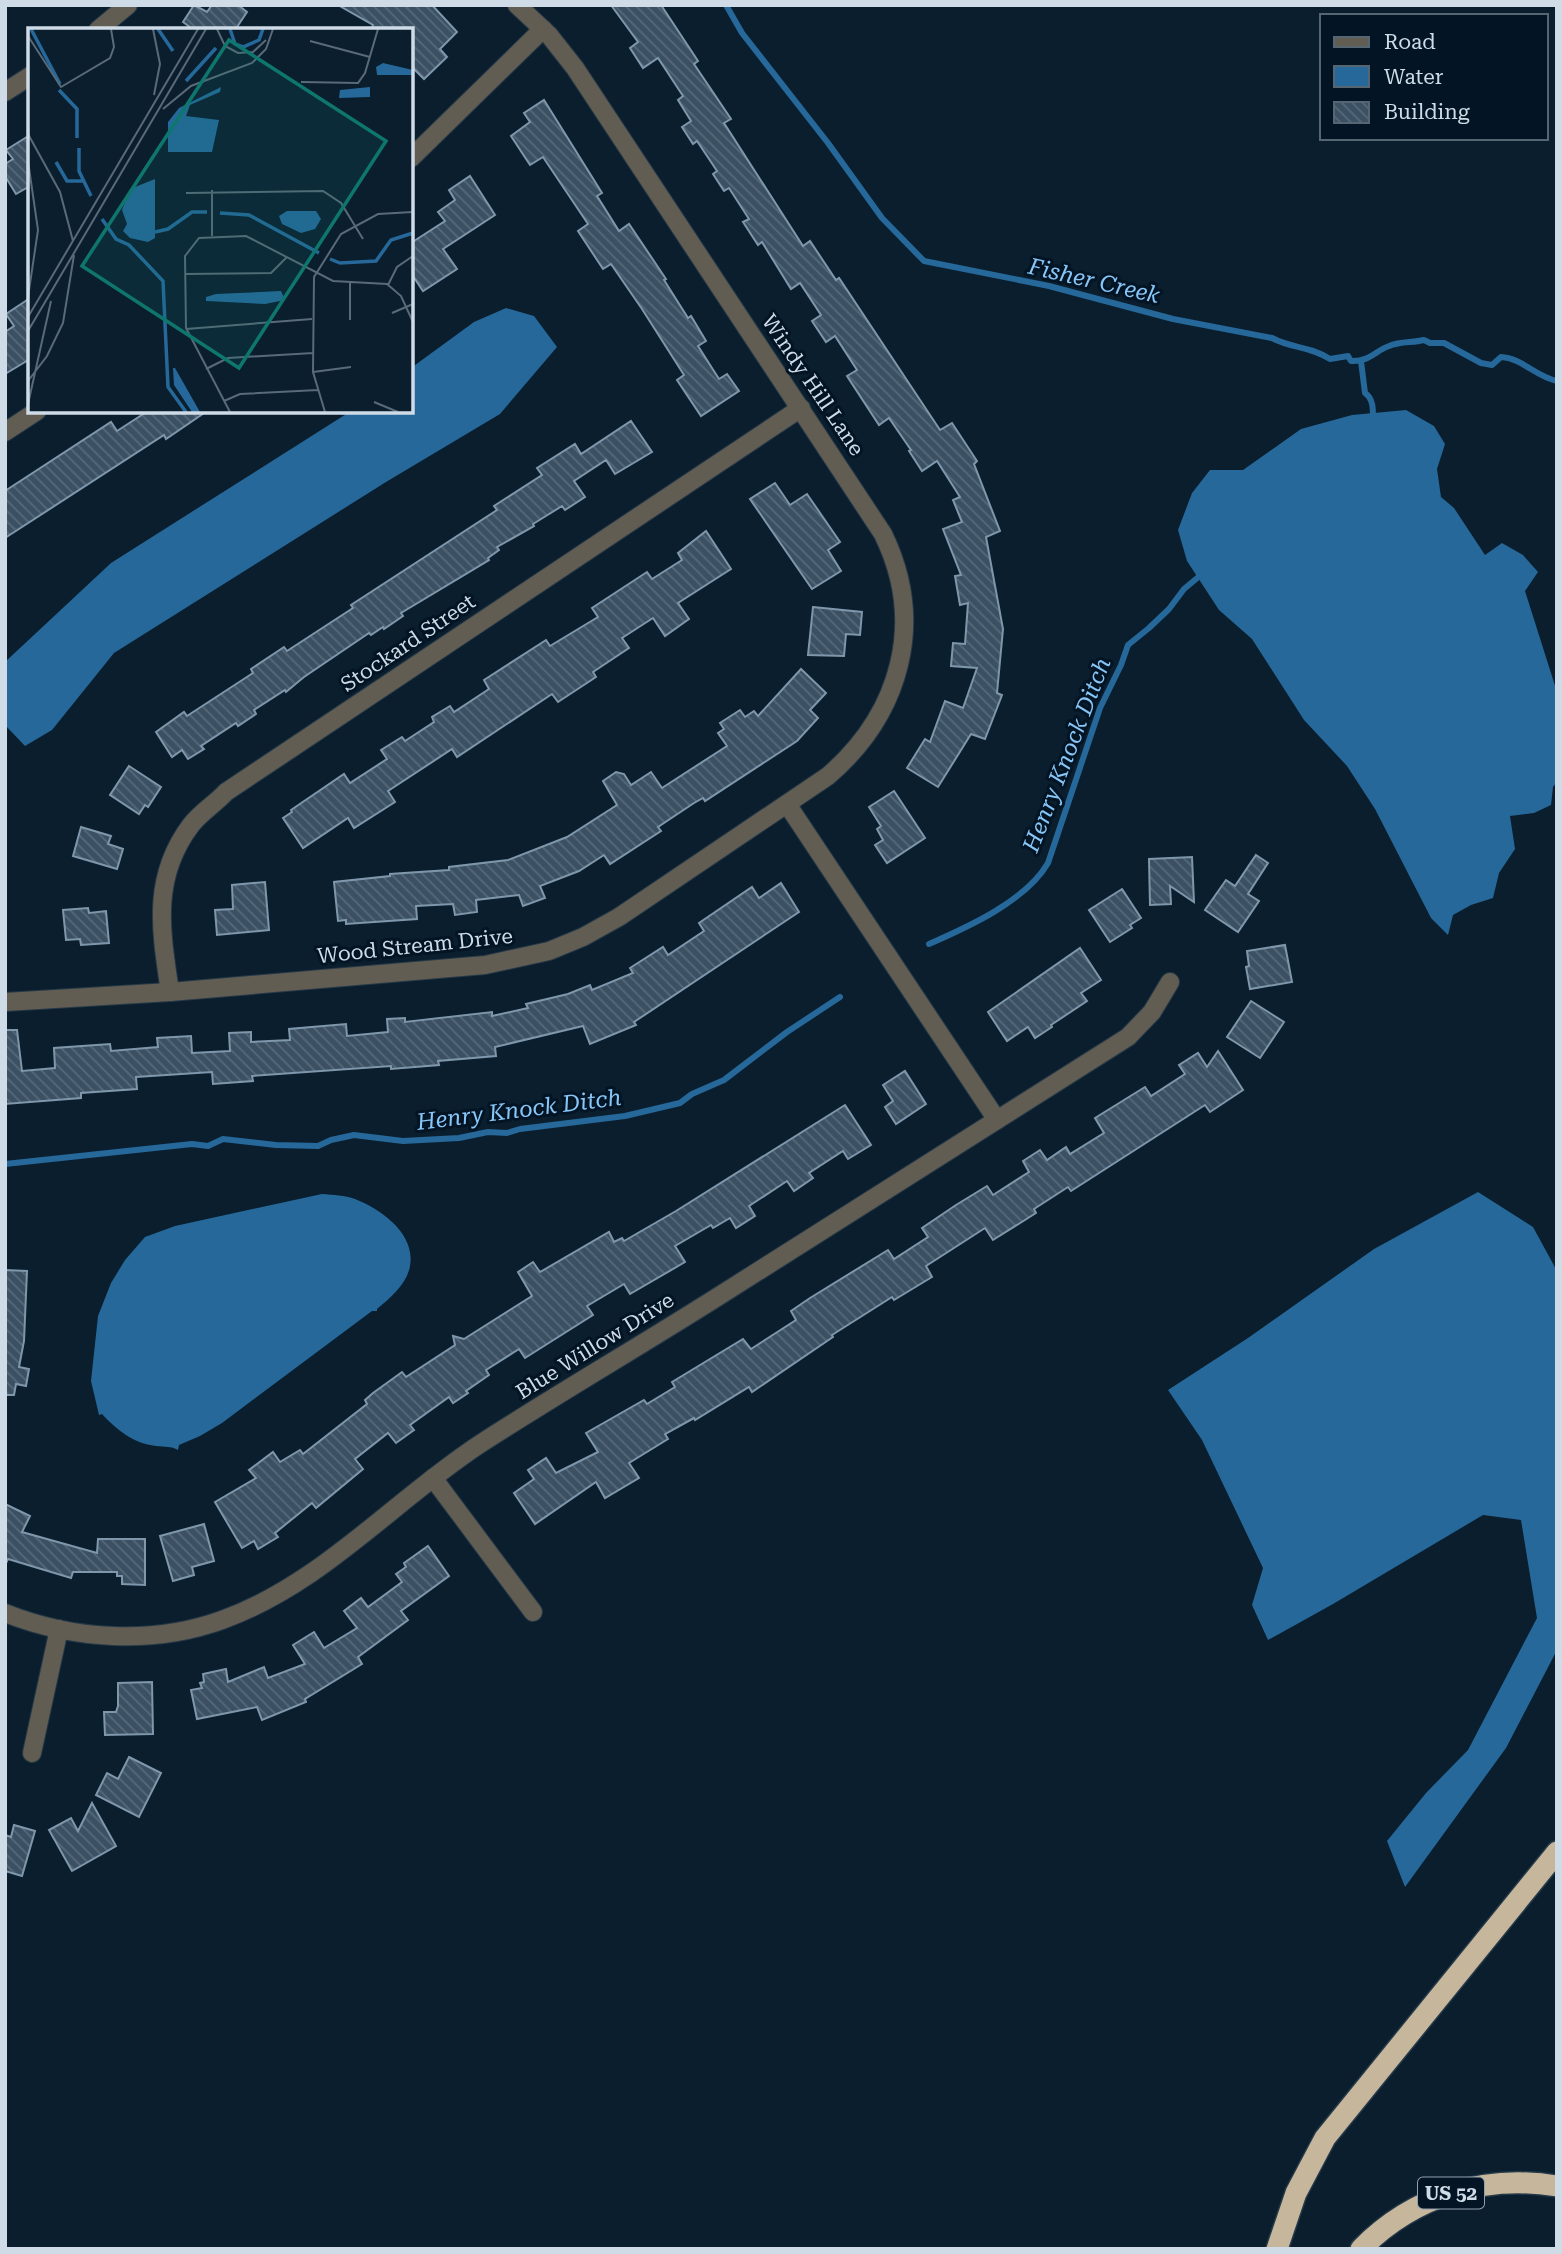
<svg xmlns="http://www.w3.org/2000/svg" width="1562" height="2254" viewBox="0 0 1562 2254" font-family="'Roboto Serif',serif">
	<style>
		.water { fill: #256899 }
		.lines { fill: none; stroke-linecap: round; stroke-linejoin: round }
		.stream { stroke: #256899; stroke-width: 6 }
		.building { fill: url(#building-back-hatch); stroke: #7f97ab; stroke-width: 2 }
		.minor-casing { stroke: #263948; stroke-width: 20 }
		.highway-casing { stroke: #263948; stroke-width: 24 }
		.minor { stroke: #625d52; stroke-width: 18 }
		.highway { stroke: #c6b79c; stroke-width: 21 }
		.labels { text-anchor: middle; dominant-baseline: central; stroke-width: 6; stroke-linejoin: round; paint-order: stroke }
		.shield { fill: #031524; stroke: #92a0ac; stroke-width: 2 }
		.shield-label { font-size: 19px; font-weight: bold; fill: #cfdce7 }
		.street-label { font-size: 21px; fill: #cfdce7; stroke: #031524 }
		.water-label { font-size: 23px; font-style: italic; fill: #89c6f8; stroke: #031524 }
		.inset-river { fill: none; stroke: #256899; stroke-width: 3.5 }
		.inset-road { fill: none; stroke: #596a78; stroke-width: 2 }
		.view { fill: #0f766e; fill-opacity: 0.15; stroke: #0f766e; stroke-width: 3.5 }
		.inset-edge { fill: none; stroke: #cfdce7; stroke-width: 3.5 }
	</style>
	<defs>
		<pattern id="building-back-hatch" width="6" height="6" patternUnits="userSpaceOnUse" patternTransform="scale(1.75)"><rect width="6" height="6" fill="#3b5163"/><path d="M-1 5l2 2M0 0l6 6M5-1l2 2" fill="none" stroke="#566979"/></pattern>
	</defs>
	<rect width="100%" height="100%" fill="#0a1e2e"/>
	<g class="water">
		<path d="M506 308 534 316 557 347 500 414 386 482 114 653 52 730 25 746 5 725V662L111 563 351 411H411V368L474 322Z"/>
		<path d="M1406 410 1434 426 1445 444 1437 469 1441 497 1454 508 1485 555 1502 543 1523 555 1538 572 1525 591 1557 692V782L1553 787 1551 805 1534 813 1510 816 1515 849 1499 873 1493 898 1471 905 1453 915 1448 935 1431 918 1375 809 1347 766 1304 720 1252 639 1219 610 1187 561 1178 530 1192 493 1210 470H1243L1301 429 1352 415Z"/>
		<path d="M1478 1192 1533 1227 1557 1271V1650L1506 1748 1405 1887 1387 1841 1426 1793 1468 1750 1537 1618 1521 1520 1483 1515 1333 1604 1268 1640 1252 1605 1263 1568 1202 1440 1168 1390 1248 1338 1374 1249Z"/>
		<path d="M322 1194C333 1195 345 1195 355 1199 381 1209 416 1234 410 1266 407 1284 390 1298 377 1309V1311H372L222 1423 200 1436 179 1445 178 1450C171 1446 165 1447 156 1446 133 1443 118 1431 102 1414L99 1415 91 1381 98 1316 111 1283 125 1260 145 1237 175 1226Z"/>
	</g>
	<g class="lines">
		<g class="stream">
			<path d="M726 5 742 33 828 143 882 218 924 261 1049 286 1173 319 1272 338C1293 349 1307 345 1330 359L1348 356 1351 361C1369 362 1375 351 1389 346 1401 341 1412 343 1424 340L1430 343H1444L1481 363 1492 365 1501 357C1522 358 1536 377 1557 381"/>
			<path d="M1361 361 1365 393C1374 399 1373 411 1373 422"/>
			<path d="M929 944C968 927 1026 901 1048 863L1100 708 1121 665 1128 645 1149 628 1169 609 1184 589 1202 574"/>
			<path d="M5 1164 192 1144 208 1146 223 1139 276 1145 318 1146 331 1140 354 1135 403 1141 459 1138 488 1132 507 1133 520 1129 625 1116 680 1103 692 1094 724 1080 787 1032 840 997"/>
		</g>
	</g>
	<g class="building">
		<path d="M194 5 207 12 212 5H238L247 12 235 30H194L183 22Z"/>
		<path d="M338 5H432L457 32 440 49 447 57 424 79 411 66V30H371L373 25Z"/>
		<path d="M611 5H661L698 61 694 64 731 119 724 123 803 246 810 241 836 280 839 278 940 430 952 423 977 461 974 464 1000 531 986 537 1003 629 997 693 1002 695 985 739 971 734 938 787 907 768 925 739 930 742 945 701 963 708 977 668 951 666 953 643 965 644 968 603 960 605 955 576 961 575 943 529 962 522 953 500 960 497 937 461 922 471 909 451 911 450 889 418 879 425 847 376 857 370 835 336 826 342 812 321 821 315 800 283 791 289 762 242 758 245 743 222 749 219 729 188 724 191 713 174 717 171 697 141 693 144 682 127 691 121 678 100 683 96 658 58 643 68 630 48 638 42Z"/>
		<path d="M544 100 602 193 597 196 619 231 629 224 666 279 664 280 688 318 691 316 706 341 698 346 719 379 727 374 739 391 701 416 677 380 684 375 642 309 611 264 603 269 578 231 588 224 543 157 530 165 511 136 530 122 524 113Z"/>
		<path d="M30 135V186L16 194 5 176V164L13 159 6 150Z"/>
		<path d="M470 176 495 215 443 249 457 269 423 291 411 273V243L445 221 438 212 455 200 449 190Z"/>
		<path d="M30 298V359L5 374V332L14 326 6 314Z"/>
		<path d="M148 411H207L166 439 164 435 5 538V491L111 422 117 431Z"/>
		<path d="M631 421 652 452 615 474 606 460 574 481 585 497 565 510 562 506 533 524 534 526 497 547 499 550 488 558 489 560 401 613 403 616 384 629 383 627 371 635 369 633 304 677 286 692 285 690 254 710 256 714 238 726 236 723 201 746 204 749 188 759 182 750 172 757 156 732 184 712 187 716 253 673 251 669 284 647 287 651 353 608 351 605 497 510 494 506 542 475 537 468 575 444 581 454Z"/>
		<path d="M775 483 790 505 807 494 840 542 828 550 841 571 812 589 750 499Z"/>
		<path d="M706 531 731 569 678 603 689 619 665 636 653 618 622 638 629 648 593 672 596 677 558 702 552 694 457 757 452 749 388 791 395 802 354 828 348 818 303 848 283 818 292 812 291 810 344 774 350 783 387 759 381 750 402 737 405 741 434 722 432 717 450 706 454 712 489 689 484 680 546 640 550 646 598 617 592 608 647 572 652 579 682 560 678 553Z"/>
		<path d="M813 607 862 612 860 635 846 634 844 656 808 655Z"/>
		<path d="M801 669 826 693 810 710 818 718 797 741 705 801 703 798 694 803 658 827 661 831 610 864 604 855 579 871 540 886 545 898 523 906 519 895 476 900 477 912 455 915 453 904 416 906 417 919 346 924V920L338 921 334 882 390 876V874L449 870V867L508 860 567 837 617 805 603 781 616 772 624 774 631 785 651 772 662 788 727 746 718 733 724 729 720 723 740 710 745 717 754 711 758 716Z"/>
		<path d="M129 766 161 787 148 807 145 805 139 814 110 795Z"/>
		<path d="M894 791 925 838 887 863 875 845 883 840 877 829 881 826 869 807Z"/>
		<path d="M81 827 111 836 108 844 123 849 117 869 73 856Z"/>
		<path d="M1256 855 1268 863 1248 894 1259 901 1238 932 1205 910 1226 880 1235 886Z"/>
		<path d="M1192 857 1194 902 1170 886 1171 904 1150 905 1149 859Z"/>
		<path d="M265 882 269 930 217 935 215 910 233 909 232 885Z"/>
		<path d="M781 883 799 912 634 1022 636 1025 590 1044 583 1026 495 1047 496 1056 438 1061 439 1065 391 1069V1066L252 1076 253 1081 213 1084 212 1072 136 1077 137 1089 81 1093V1098L5 1104V1030H17L22 1071 55 1068 54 1048 110 1044 111 1051 158 1047 157 1038 191 1036 192 1053 230 1051 229 1033 251 1032V1042L290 1040 289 1029 346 1024 347 1036 388 1032 387 1019 405 1018V1022L492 1012V1016L528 1008 526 1004 568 994 590 985 592 990 633 973 630 968 663 947 668 955 704 931 699 923 752 887 759 898Z"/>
		<path d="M1122 889 1141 918 1130 925 1132 928 1110 942 1089 910Z"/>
		<path d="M88 908 89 913 106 911 109 943 81 945 80 939 66 940 63 910Z"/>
		<path d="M1285 945 1292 982 1250 989 1246 967 1249 966 1247 951Z"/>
		<path d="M1080 948 1101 980 1081 993 1087 1001 1051 1025 1052 1027 1035 1038 1028 1027 1007 1041 988 1012Z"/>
		<path d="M1251 1001 1284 1022 1260 1058 1227 1037Z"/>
		<path d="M1218 1051 1243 1090 1210 1112 1205 1105 1071 1191 1068 1187 1034 1209 1036 1213 993 1240 985 1228 926 1266 932 1277 894 1300 892 1297 832 1335 833 1337 752 1392 749 1387 695 1420 694 1418 665 1434 668 1439 629 1463 639 1478 605 1498 596 1482 535 1524 514 1493 534 1479 528 1470 546 1458 556 1473 598 1452 586 1433 644 1400 647 1404 675 1387 672 1382 743 1339 751 1349 796 1320 791 1311 810 1298 888 1250 894 1259 928 1237 922 1228 956 1205 987 1186 993 1195 1029 1172 1023 1161 1040 1150 1047 1160 1066 1147 1070 1154 1104 1133 1095 1118 1145 1087 1151 1096 1185 1074 1179 1065 1198 1053 1207 1067Z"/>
		<path d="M905 1071 926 1104 896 1124 885 1107 893 1101 883 1085Z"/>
		<path d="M845 1105 871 1145 848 1159 843 1151 809 1173 813 1178 794 1191 787 1181 749 1206 755 1216 736 1228 730 1218 713 1228 711 1225 675 1246 685 1262 630 1294 624 1284 587 1306 593 1315 525 1358 519 1349 486 1370 489 1375 466 1391 468 1393 453 1403 449 1397 410 1425 414 1430 396 1443 388 1433 355 1459 363 1469 316 1508 312 1503 275 1533 278 1537 258 1549 254 1541 242 1548 215 1502 256 1478 249 1470 273 1452 280 1462 300 1450 303 1454 367 1404 365 1400 373 1393 402 1372 406 1377 455 1345 453 1336 464 1339 532 1296 518 1272 533 1262 540 1272 609 1232 614 1242 622 1238 624 1241 676 1211Z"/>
		<path d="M5 1270 27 1271 24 1341 19 1367 29 1369 26 1386 16 1384 14 1395H5Z"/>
		<path d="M5 1504 30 1516 22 1532 97 1553 98 1539H145V1585L122 1584V1576H117V1572H73L71 1578 8 1559 5 1565Z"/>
		<path d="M204 1524 214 1561 192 1567 194 1575 173 1581 160 1536Z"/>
		<path d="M428 1546 449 1576 401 1611 408 1620 358 1657 362 1664 305 1699 306 1702 262 1720 257 1707 197 1719 191 1690 202 1688 200 1683 204 1682 203 1674 226 1669 228 1682 264 1667 268 1678 305 1664 293 1645 314 1632 324 1648 357 1628 344 1611 361 1598 368 1607 402 1582 396 1574 406 1567 404 1563Z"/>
		<path d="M152 1682 153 1734 105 1735 104 1712H116L118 1706V1683Z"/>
		<path d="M129 1757 161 1773 139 1817 96 1795 107 1773 118 1779Z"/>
		<path d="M92 1803 116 1846 72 1871 49 1830 71 1818 78 1831Z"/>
		<path d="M14 1825 35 1831 22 1876 5 1871V1835L11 1837Z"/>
	</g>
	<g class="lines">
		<g class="minor-casing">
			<g id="minor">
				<path d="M98 30 128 5"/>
				<path d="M5 92 30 76"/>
				<path d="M411 158 543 29"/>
				<path d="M5 432 37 411"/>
				<path d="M787 804 997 1120"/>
				<path d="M170 992C161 931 151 878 191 825 201 812 215 804 226 792L801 408"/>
				<path d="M5 1002 170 992 485 965 549 951 583 937 619 917 828 776C901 713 926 622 883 534L575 68 549 35 517 5"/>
				<path d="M433 1478 533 1612"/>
				<path d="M5 1613C73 1640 153 1645 222 1620 322 1584 393 1501 480 1444 562 1391 647 1342 730 1289 863 1206 995 1121 1128 1037L1152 1012 1170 982"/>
				<path d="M32 1753 59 1629"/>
			</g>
		</g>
		<g class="highway-casing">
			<g id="highway">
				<path d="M1277 2249 1296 2193 1325 2138 1557 1852"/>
				<path d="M1361 2249C1413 2196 1484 2174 1557 2186"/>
			</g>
		</g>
		<use href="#minor" class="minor"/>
		<use href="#highway" class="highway"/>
	</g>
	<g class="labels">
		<rect class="shield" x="1418" y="2177.5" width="66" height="31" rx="5"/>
		<g class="shield-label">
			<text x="1451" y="2193">US 52</text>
		</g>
		<g class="street-label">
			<text transform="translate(813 385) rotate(56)">Windy Hill Lane</text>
			<text transform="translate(408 643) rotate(-34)">Stockard Street</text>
			<text transform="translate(415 946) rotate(-6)">Wood Stream Drive</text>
			<text transform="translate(595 1346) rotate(-32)">Blue Willow Drive</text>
		</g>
		<g class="water-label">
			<text transform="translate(1094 281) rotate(13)">Fisher Creek</text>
			<text transform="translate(1067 755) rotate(-69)">Henry Knock Ditch</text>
			<text transform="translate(519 1110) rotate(-7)">Henry Knock Ditch</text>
		</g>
	</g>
	<g transform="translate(28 28)">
		<rect width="385" height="385" fill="#0a1e2e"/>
		<path d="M355 35 385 42V47H349L348 39ZM193 59 192 64 162 77 158 88 191 92 184 124H140V94L151 80ZM342 59V69L311 70 312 62ZM127 151V210L120 214 102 210 95 203 99 196 94 182 102 161ZM259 183H288L293 191 287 201 273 205 254 196 251 188ZM253 263 257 272 237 276 178 273V269L188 266ZM145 340H147L172 384H164L146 357Z" fill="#256899"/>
		<path class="inset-river" d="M3 1 32 56M130 1 145 23M202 1 207 16 215 19 231 12 235 1M158 53 188 20M31 62 49 81V110M51 120V143L63 168M28 134 39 153H55M192 185 221 187 291 225M74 191 88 211 101 217 135 253 140 359 158 384M127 204 140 201 164 184H179M302 231 312 235 348 233 363 212 385 205"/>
		<path class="inset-road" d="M125 1 132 36 126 67M189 1 197 18 210 25 225 24 238 12M0 8 33 59 82 30 86 19 83 1M282 13 342 29M273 54 330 55 337 45 350 1M135 81 163 58 224 35 238 21 245 1M0 106 32 164 45 213M0 133 10 202 0 269M184 162V208M158 165 295 163 313 175 335 211M157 246 243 245 259 229M322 254V292M360 257 369 239 385 228M364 285 385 276M0 289 170 1M158 301 284 291M0 303 178 1M178 341 200 330 285 325M285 344 323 339M0 353 19 328 35 295 46 227M196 373 212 366 290 362M346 374 370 384M0 376 23 273M202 384 158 300 157 228 171 210 218 208 305 253 359 256 373 268 385 294M297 384 285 344 286 249 313 206 350 186 385 184"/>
		<path class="view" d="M201 12 358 113 211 340 54 238Z"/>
		<rect width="385" height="385" class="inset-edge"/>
	</g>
	<rect width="1562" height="2254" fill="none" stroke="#cfdce7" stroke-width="14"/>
	<rect x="1320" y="14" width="228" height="126" fill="#031524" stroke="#556572" stroke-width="2"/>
	<rect x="1334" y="37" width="35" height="10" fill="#625d52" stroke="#556572" stroke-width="2"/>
	<text x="1384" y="49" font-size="21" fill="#cfdce7">Road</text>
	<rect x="1334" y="66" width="35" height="21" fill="#256899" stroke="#556572" stroke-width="2"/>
	<text x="1384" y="84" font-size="21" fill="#cfdce7">Water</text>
	<rect x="1334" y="102" width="35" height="21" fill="url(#building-back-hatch)" stroke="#556572" stroke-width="2"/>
	<text x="1384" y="119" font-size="21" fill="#cfdce7">Building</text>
</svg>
